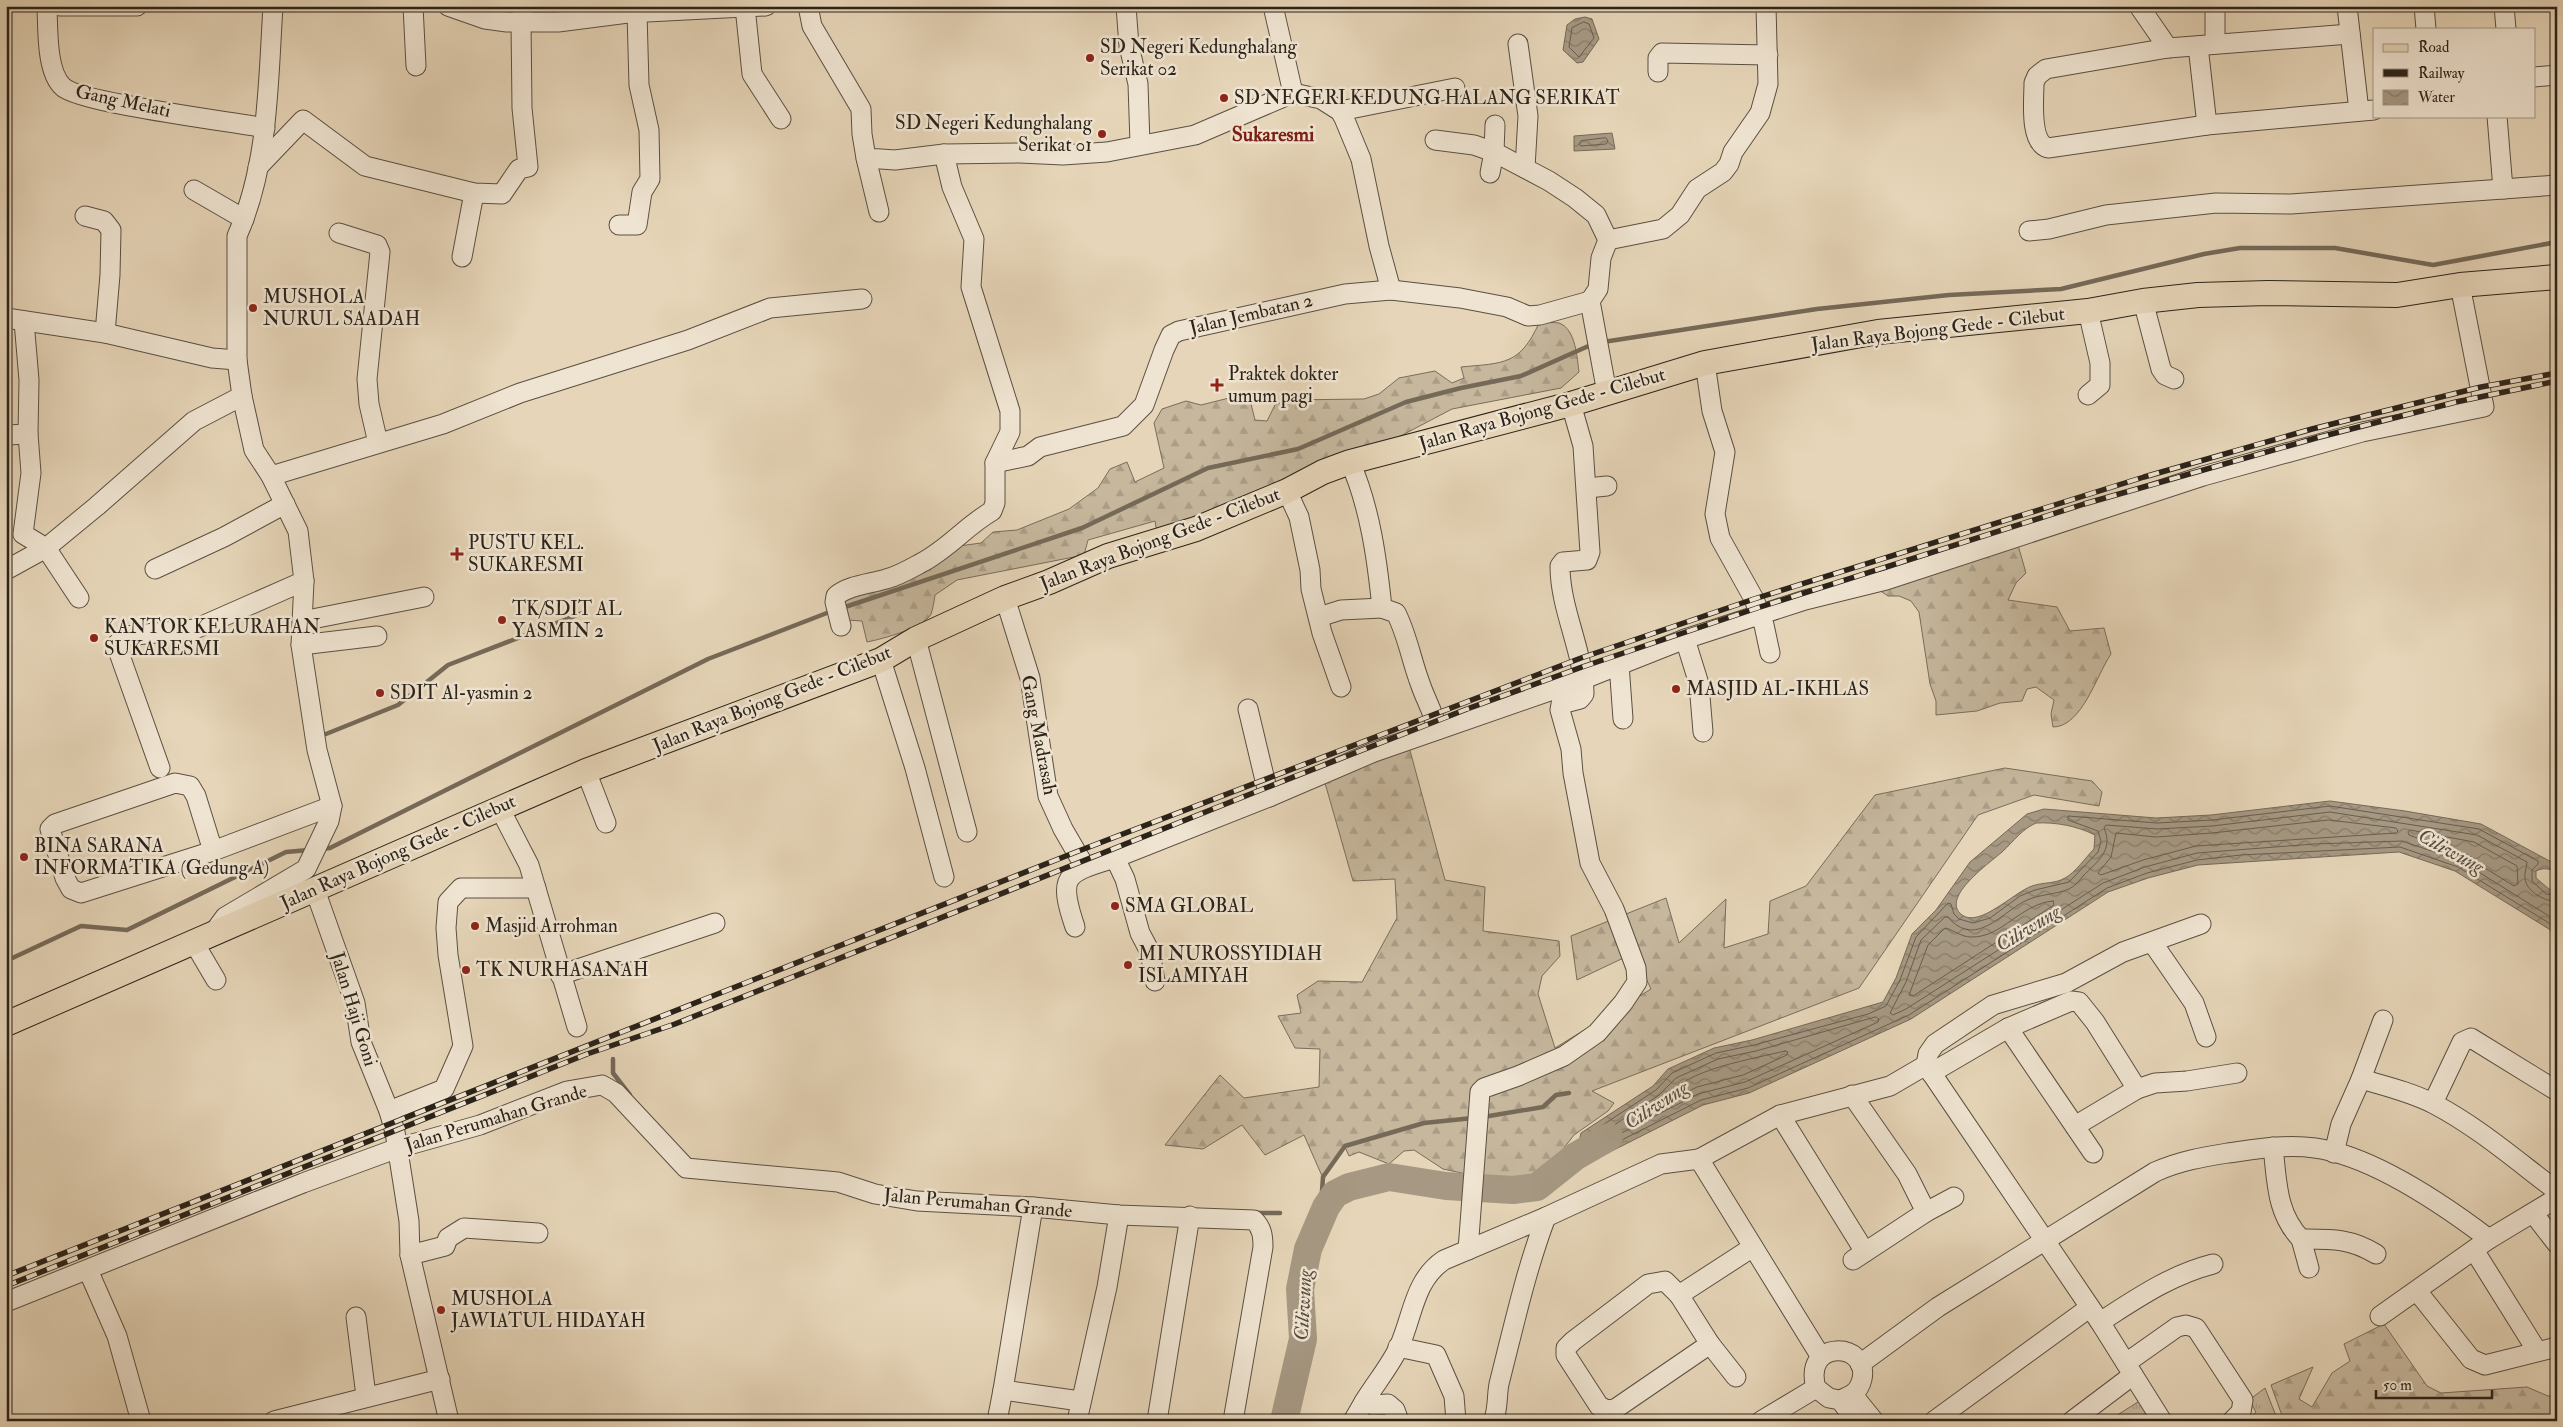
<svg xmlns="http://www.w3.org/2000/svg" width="2563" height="1427" viewBox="0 0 2563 1427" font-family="'IM FELL Double Pica',serif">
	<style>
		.grass { fill: url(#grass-tufts); stroke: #786d5c }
		.forest { fill: url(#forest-firs); stroke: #786d5c }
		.water { fill: url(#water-waves); stroke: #756958; fill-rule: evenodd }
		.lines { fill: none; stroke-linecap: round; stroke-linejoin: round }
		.shore { stroke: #685e4e; stroke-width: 1 }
		.stream { stroke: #756958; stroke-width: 4.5 }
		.river { stroke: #a69882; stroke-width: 28 }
		.minor-casing { stroke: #5a5042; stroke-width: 21 }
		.major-casing { stroke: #2b231a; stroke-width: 26 }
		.minor { stroke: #efe4d1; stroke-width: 19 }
		.major { stroke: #e6d5b8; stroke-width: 24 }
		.rail-casing { stroke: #2b231a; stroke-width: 5.5 }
		.rail { stroke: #efe4d1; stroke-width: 4; stroke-dasharray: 11; stroke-linecap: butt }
		.poi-dot { fill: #8f2418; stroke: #efe4d1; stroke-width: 2 }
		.labels { text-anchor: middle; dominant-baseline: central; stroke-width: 5; stroke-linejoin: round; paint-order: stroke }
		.poi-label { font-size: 19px; fill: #2b231a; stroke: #efe4d1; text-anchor: start }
		.street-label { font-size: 19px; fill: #2b231a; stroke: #efe4d1 }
		.neighbourhood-label { font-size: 20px; font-weight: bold; fill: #7a1f14; stroke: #efe4d1 }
		.water-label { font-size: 20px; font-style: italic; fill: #564c3e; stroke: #efe4d1 }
	</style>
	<defs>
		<pattern id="grass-tufts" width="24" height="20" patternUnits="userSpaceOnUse" patternTransform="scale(1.25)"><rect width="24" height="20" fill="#c6b79d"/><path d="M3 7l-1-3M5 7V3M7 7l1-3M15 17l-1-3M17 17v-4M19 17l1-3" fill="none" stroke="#aa9d87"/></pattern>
		<pattern id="forest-firs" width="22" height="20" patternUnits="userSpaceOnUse" patternTransform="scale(1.25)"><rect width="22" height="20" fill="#c6b79d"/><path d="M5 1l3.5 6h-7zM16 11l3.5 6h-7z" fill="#aa9d87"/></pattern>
		<pattern id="water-waves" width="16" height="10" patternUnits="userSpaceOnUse" patternTransform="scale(1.25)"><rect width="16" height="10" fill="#a69882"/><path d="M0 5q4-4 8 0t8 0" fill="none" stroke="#877c6a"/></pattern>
	</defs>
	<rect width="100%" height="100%" fill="#e6d5b8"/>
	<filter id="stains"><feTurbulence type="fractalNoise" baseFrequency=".004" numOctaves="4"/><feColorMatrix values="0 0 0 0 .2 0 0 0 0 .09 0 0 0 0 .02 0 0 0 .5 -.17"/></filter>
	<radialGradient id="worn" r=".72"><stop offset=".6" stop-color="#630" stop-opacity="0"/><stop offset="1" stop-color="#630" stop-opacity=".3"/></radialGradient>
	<g class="grass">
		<path d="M2265 1388 2278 1421H2246L2256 1412 2249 1400Z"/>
		<path d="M2141 1400 2157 1421H2108Z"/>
	</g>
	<g class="forest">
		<path d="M1539 323C1545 323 1553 322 1559 323 1576 329 1577 358 1579 372L1561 388 1452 409 1393 440 1157 533 1155 521 1088 540 1084 555 957 580 935 595C934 601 933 609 931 614 924 628 882 639 867 642L862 621 848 620 843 605 853 591 959 546 981 543 993 532 1017 530 1069 509 1098 488 1110 469 1127 462 1135 482 1164 468 1154 423 1162 409 1186 401 1201 405 1229 398 1249 396 1255 420 1267 421 1275 405 1287 400 1364 399 1379 394 1399 378 1435 371 1452 383 1464 378 1461 367C1504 363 1520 365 1539 323Z"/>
		<path d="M2018 545 2026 573 2016 583 2008 600 2057 607 2070 631 2104 628 2111 654C2097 674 2082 727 2053 727L2051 714 2054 700 2036 687 2027 689 2022 701 2000 703 1977 711 1936 715V701L1930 684 1919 612 1911 601 1899 596H1888L1876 588Z"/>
		<path d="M1408 743 1445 880 1485 887 1483 931 1559 941 1560 956 1542 976 1538 994 1555 1048 1651 989 1634 953 1577 980 1571 936 1666 898 1679 943 1726 899 1724 948 1768 934 1770 901 1806 886 1875 795 2005 768 2092 781 2102 792 2099 806 2034 795 1978 815 1859 988 1592 1091 1614 1103 1608 1111 1574 1135 1536 1184 1499 1181 1443 1169 1414 1150 1404 1151 1389 1164 1359 1152 1349 1156 1345 1147 1322 1176 1304 1135 1265 1155 1242 1125 1203 1149 1165 1145 1220 1075 1244 1098 1319 1087 1320 1049 1295 1048 1278 1016 1301 1013 1297 995 1318 981 1362 982 1397 918 1395 879 1353 881 1325 783Z"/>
		<path d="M2384 1324 2427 1386 2441 1393 2527 1387 2548 1396H2557V1420L2553 1416H2529L2524 1421H2284L2271 1385 2313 1367 2299 1399 2312 1407 2332 1373 2350 1361 2344 1344Z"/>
	</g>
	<g class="water">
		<path d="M1585 17 1592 19 1599 39 1583 62 1577 63 1563 50 1567 25 1575 19Z"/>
		<path d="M1612 133 1615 149 1574 151V136Z"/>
		<path d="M2330 801 2405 811 2481 824 2557 865V872C2550 869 2544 867 2536 871V878L2549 889 2557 891V934L2455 871 2399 852 2198 865 2148 878 2108 892 1911 1019 1749 1093 1703 1105 1590 1162 1576 1156 1581 1133 1653 1086 1668 1069 1714 1048 1752 1040 1883 1002 1896 978 1912 934 1936 910 1970 862 2027 814 2044 809 2156 818 2211 815ZM2036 823C2056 822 2077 826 2095 835L2094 849C2086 857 2075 873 2065 878 2055 884 2043 882 2032 886 2014 892 1980 928 1962 915 1939 898 1991 862 2002 852 2014 841 2022 829 2036 823Z"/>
	</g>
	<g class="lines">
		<g class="shore">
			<path d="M1584 22 1589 24 1594 38 1579 57 1569 47 1572 28Z"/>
			<path d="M1606 138 1608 141 1606 144 1581 146 1579 144 1581 141Z"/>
			<path d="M2329 820 2396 828 2398 831 2396 833 2196 846 2143 860 2101 875 2098 873 2111 857 2116 833 2156 837 2212 833Z"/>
			<path d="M2410 830 2474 842 2517 866 2518 884 2514 886 2464 855 2409 835 2408 832Z"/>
			<path d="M2557 896 2546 894 2532 881V870L2538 864V861L2479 829 2330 806 2212 820 2157 823 2068 816V820L2098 831 2101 841 2098 852 2069 882 2035 890 2020 896 1990 918 1973 923 1959 919 1954 914 1951 904 1948 903 1916 937 1900 980 1886 1006 1868 1014 1754 1045 1716 1053 1672 1073 1656 1090 1586 1136 1583 1152 1590 1156 1701 1100 1748 1088 1909 1015 2107 888 2147 873 2197 860 2241 855 2400 847 2458 867 2557 928"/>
			<path d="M2053 901 2054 905 1913 996 1909 995 1928 945 1945 928C1954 930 1961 937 1971 937 2002 938 2020 904 2053 901Z"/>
			<path d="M2557 902C2545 901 2526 892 2525 878 2524 873 2527 867 2527 862L2477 835 2330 812 2212 826 2157 829 2106 825 2104 828C2114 850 2097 862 2083 876 2079 881 2075 886 2069 889 2055 895 2039 894 2025 901 2001 913 1975 949 1948 917H1945L1921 940 1906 982 1890 1013 1893 1015 1906 1009 2103 883 2145 867 2197 853 2314 844 2402 841 2461 861 2557 921"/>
			<path d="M1876 1017 1879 1019 1878 1022 1745 1082 1698 1094 1594 1147 1591 1146 1592 1140 1659 1095 1676 1078 1718 1059 1756 1051Z"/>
			<path d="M1785 1051 1788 1052 1787 1055 1743 1075 1697 1087 1673 1099 1670 1097C1680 1070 1758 1058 1785 1051Z"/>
		</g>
		<g class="stream">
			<path d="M1603 342 1817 309 1949 295 2061 289 2204 254 2240 248H2335L2433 265 2557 242"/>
			<path d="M842 608 1082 528 1208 468 1298 449 1406 402 1461 388 1521 376 1593 344"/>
			<path d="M326 734 398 705 448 665 585 612"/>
			<path d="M321 849 330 848 708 659 832 611"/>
			<path d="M6 961 81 926 127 930 286 852 309 850"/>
			<path d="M613 1059V1073L630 1095"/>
			<path d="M1483 1117 1543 1107 1556 1095 1569 1093"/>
			<path d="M1254 1213H1280"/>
			<path d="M1320 1221 1323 1177 1345 1146 1424 1123 1473 1118"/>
		</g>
		<path class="river" d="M1284 1421 1303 1339 1300 1289 1308 1249 1326 1207 1335 1194 1349 1187 1389 1177 1446 1186 1513 1190 1537 1187 1576 1156 1609 1137"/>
		<g class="minor-casing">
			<g id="minor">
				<path d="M47 6C48 28 46 72 63 87 80 103 234 122 265 128"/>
				<path d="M60 6H137"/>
				<path d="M413 6 416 66"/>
				<path d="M448 6 485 19 507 22H558L628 13 766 6"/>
				<path d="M808 6 812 26 861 109 862 134 866 158 895 160 944 154 1020 153 1063 155 1107 152 1195 135 1293 93"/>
				<path d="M1126 6 1129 46 1138 84 1140 144"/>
				<path d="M1273 6 1293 93"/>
				<path d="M2139 6 2168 48"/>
				<path d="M2347 6 2359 111"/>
				<path d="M2424 6 2426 29"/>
				<path d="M2504 6 2506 29"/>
				<path d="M745 7 752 74 781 119"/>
				<path d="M2350 34 2168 48 2046 69 2037 76 2034 83C2034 100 2029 142 2048 148L2207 125 2374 110"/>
				<path d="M1518 44 1528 116 1525 168"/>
				<path d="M2215 44V6"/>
				<path d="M2198 46 2207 125"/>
				<path d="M1658 72V58L1662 53 1768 55"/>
				<path d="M2534 77 2557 75"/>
				<path d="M1293 93 1321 99 1340 111 1344 118 1361 159 1379 246 1391 290"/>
				<path d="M1340 111 1455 88"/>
				<path d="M2497 116 2503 189 2557 185"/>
				<path d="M1435 140 1474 145 1494 152 1549 181 1575 198 1596 215 1608 240 1601 258 1598 289 1590 301 1607 393"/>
				<path d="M866 158 879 212"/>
				<path d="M258 167 303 120 365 166 474 193 502 194 519 169 528 167 522 108 521 22 524 6"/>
				<path d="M1490 173 1494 152 1495 125"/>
				<path d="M194 190 244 219"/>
				<path d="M85 216 104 221 111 230 110 275 105 333"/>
				<path d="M619 225H637L642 192 650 179 649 130 639 85 637 13"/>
				<path d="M2029 231 2049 229 2106 215 2216 203 2291 204 2503 189"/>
				<path d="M339 233 377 245 380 252 367 379 369 404 378 443"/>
				<path d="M1608 240 1663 229 1680 215 1697 189 1723 172 1729 164 1733 152 1760 113 1768 84 1766 6"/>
				<path d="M462 257 474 193"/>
				<path d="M2143 301 2161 369 2165 375 2174 379"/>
				<path d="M6 318 105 333 212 358 237 360"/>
				<path d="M24 321 29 380 28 434 31 473 23 534 46 548 97 506 194 421 242 396"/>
				<path d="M1705 363 1712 411 1725 452 1715 514 1720 538 1754 599 1764 625 1770 653"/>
				<path d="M2088 395 2100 385V363L2088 311"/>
				<path d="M6 435 28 434"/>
				<path d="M1350 462C1370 507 1377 559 1382 608L1396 613C1407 634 1411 659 1420 683 1425 699 1434 712 1437 730"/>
				<path d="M995 463 1028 456 1040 447 1123 426 1144 405 1164 350 1171 335 1179 331 1345 294 1391 290 1460 298 1507 307 1528 316 1540 315 1590 301"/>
				<path d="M271 476 443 424 520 393 688 340 770 308 862 299"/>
				<path d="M1587 488 1607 486"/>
				<path d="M1287 491 1299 517 1310 570 1311 589 1322 633 1341 687"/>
				<path d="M155 569 224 537 285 504"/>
				<path d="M6 570 46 548 79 598"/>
				<path d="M1005 598 1030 678 1048 796 1063 829 1085 867"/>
				<path d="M1319 617 1341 610 1382 608"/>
				<path d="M302 621 424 597"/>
				<path d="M841 626 835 602 836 596C849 585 870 584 886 579 898 576 910 569 921 563 948 549 966 526 992 511L995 503V463L1010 432V411L971 287 974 239 952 187 944 154"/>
				<path d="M916 639 967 832"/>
				<path d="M1685 639 1699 684 1703 732"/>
				<path d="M301 645 377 636"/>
				<path d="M881 660 915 768 944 877"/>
				<path d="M1619 664 1623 719"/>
				<path d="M1248 709 1269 797"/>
				<path d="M160 768 118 650V643L126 636 195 629 304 581"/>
				<path d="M586 771 606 823"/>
				<path d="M499 807 529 865 577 1027"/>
				<path d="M213 851 196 796 190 786 175 783 55 824 50 829 65 878 71 889 81 893 213 851 332 806"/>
				<path d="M1115 858 1269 797 1374 752 1584 679 1685 639 1805 600 1886 580 2203 476 2362 432 2484 407 2460 285"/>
				<path d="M315 890 355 1003 361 1042 389 1111 395 1132 409 1221 410 1255 449 1421"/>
				<path d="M1075 927C1057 874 1066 873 1115 858L1125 879 1140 933 1150 952 1155 981"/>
				<path d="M217 928 225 917 306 869 329 821 332 806 317 750 301 645 304 581 298 531 271 476 254 450 242 396 237 360V236C269 164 268 83 273 6"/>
				<path d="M193 941 216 980"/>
				<path d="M2152 942 2194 1003 2206 1037"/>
				<path d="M560 975 715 923"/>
				<path d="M2008 1028 2093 1153"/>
				<path d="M1926 1065 2100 1322 2162 1421"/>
				<path d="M1931 1073 2008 1028 2071 1001 2079 1002 2095 1022 2137 1089"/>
				<path d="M2361 1079 2383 1020"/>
				<path d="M1852 1095 1907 1174 1926 1212 1853 1260"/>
				<path d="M2433 1103 2462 1042 2471 1038 2557 1091"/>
				<path d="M389 1111 444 1089 463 1046 448 955 446 928 448 902 461 888H536"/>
				<path d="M1780 1115 1865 1252"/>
				<path d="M2075 1126 2137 1089 2155 1083 2187 1081 2237 1073"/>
				<path d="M2273 1147C2277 1181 2276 1213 2301 1239 2331 1239 2350 1238 2376 1254"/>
				<path d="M2334 1153 2341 1124 2361 1079C2385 1086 2411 1092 2434 1104 2478 1127 2517 1161 2557 1191"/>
				<path d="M1699 1159 1821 1357"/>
				<path d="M1033 1207 1003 1390 1080 1401"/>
				<path d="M1926 1212 1954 1197"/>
				<path d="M2533 1213 2557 1244"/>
				<path d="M2301 1239 2309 1268"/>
				<path d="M1468 1250 1480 1092 1484 1088 1518 1076 1564 1056 1597 1033 1623 1003 1637 982 1636 968 1614 909 1590 863 1573 773 1571 749 1560 710 1561 704 1580 699 1584 694C1584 651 1560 610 1560 566L1563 562 1587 560 1590 552 1583 446 1571 404"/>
				<path d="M2474 1250 2537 1351"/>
				<path d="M410 1255 445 1246 448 1238 464 1228 538 1233"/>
				<path d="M88 1270 117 1336 141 1421"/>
				<path d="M2417 1291 2471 1359 2485 1365 2557 1347"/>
				<path d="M1679 1295 1710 1344 1736 1377"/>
				<path d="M6 1302 303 1183 398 1148 480 1125 567 1091 602 1085 616 1093 686 1168 838 1182 875 1194 917 1201 1033 1207 1119 1215 1254 1220C1262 1228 1263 1236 1263 1247L1233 1421"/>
				<path d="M2380 1316 2489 1239 2557 1198"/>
				<path d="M356 1317 366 1396"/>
				<path d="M2100 1322C2136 1299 2170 1275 2213 1264"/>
				<path d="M1710 1344 1615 1409 1607 1410 1599 1406 1566 1355V1348L1573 1341 1648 1284 1665 1281 1679 1295 1753 1247"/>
				<path d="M1398 1347 1436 1355 1454 1396 1456 1421"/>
				<path d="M2126 1363 2177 1327 2186 1325 2196 1328 2243 1400 2241 1412 2232 1421"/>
				<path d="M1860 1364 1938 1307 2155 1172C2179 1161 2203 1157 2228 1153 2258 1149 2286 1144 2315 1148 2373 1156 2444 1205 2489 1239"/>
				<path d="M1853 1395 1874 1421"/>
				<path d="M1840 1400C1852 1395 1859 1392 1862 1379 1870 1342 1802 1338 1816 1388L1829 1398 1840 1400 1856 1421"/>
				<path d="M274 1421 440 1379"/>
				<path d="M997 1421 1003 1390"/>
				<path d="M1077 1421 1107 1287 1119 1215"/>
				<path d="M1157 1421 1190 1216"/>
				<path d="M1353 1421 1364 1402"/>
				<path d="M1399 1421 1395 1410 1388 1404 1373 1405 1364 1402C1375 1384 1390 1366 1399 1347 1413 1316 1414 1280 1444 1260L1546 1217 1661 1164 1699 1159 1780 1115 1890 1086 1926 1065 1928 1054 1935 1044 1993 1005 2066 983 2123 952 2201 924"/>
				<path d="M1493 1421C1499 1410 1496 1392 1500 1380 1514 1325 1526 1270 1546 1217"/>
				<path d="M1761 1421 1816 1388"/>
				<path d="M1934 1421 2089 1308"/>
				<path d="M2072 1421 2133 1375"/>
			</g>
		</g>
		<g class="major-casing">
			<path id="major" d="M6 1024 586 771 881 660 916 639 1005 598 1049 582 1108 556 1196 529 1287 491 1323 472 1350 462 1571 404 1705 363 1878 332 2088 311 2143 301 2198 295 2268 293 2397 295 2460 285 2557 277"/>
		</g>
		<use href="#minor" class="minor"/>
		<use href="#major" class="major"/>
		<g class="rail-casing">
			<g id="rail">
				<path d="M6 1276 1076 852 1581 658 1754 599 2144 477 2312 429 2481 387 2557 373"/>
				<path d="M6 1286 587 1054 675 1024 1268 787 1467 709 1582 667 1757 608 2084 504 2316 438 2456 402 2557 381"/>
			</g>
		</g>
		<use href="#rail" class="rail"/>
	</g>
	<g class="poi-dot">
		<circle cx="1090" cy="58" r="5"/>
		<circle cx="1224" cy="98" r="5"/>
		<circle cx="1102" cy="134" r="5"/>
		<circle cx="253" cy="308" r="5"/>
		<path d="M1214.5 377.5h5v5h5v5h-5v5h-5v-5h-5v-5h5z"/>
		<path d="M454.5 546.5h5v5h5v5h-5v5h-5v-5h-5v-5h5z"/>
		<circle cx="502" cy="620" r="5"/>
		<circle cx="94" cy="638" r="5"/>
		<circle cx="1676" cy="689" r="5"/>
		<circle cx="380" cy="693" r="5"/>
		<circle cx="24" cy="857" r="5"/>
		<circle cx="1115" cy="906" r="5"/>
		<circle cx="475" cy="926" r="5"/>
		<circle cx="1128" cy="965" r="5"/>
		<circle cx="466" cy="970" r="5"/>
		<circle cx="441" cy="1310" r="5"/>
	</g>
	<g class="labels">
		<g class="poi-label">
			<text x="1100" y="47">SD Negeri Kedunghalang<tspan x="1100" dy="22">Serikat 02</tspan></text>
			<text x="1234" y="98">SD NEGERI KEDUNG HALANG SERIKAT</text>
			<text x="1092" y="123" text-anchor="end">SD Negeri Kedunghalang<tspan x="1092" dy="22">Serikat 01</tspan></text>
			<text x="263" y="297">MUSHOLA<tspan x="263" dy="22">NURUL SAADAH</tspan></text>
			<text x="1228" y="374">Praktek dokter<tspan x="1228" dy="22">umum pagi</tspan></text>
			<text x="468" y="543">PUSTU KEL.<tspan x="468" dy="22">SUKARESMI</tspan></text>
			<text x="512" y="609">TK/SDIT AL<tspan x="512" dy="22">YASMIN 2</tspan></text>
			<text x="104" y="627">KANTOR KELURAHAN<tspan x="104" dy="22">SUKARESMI</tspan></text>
			<text x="1686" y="689">MASJID AL-IKHLAS</text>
			<text x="390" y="693">SDIT Al-yasmin 2</text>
			<text x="34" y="846">BINA SARANA<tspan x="34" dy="22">INFORMATIKA (Gedung A)</tspan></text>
			<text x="1125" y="906">SMA GLOBAL</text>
			<text x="485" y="926">Masjid Arrohman</text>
			<text x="1138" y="954">MI NUROSSYIDIAH<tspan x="1138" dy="22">ISLAMIYAH</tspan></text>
			<text x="476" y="970">TK NURHASANAH</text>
			<text x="451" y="1299">MUSHOLA<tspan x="451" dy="22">JAWIATUL HIDAYAH</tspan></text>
		</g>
		<g class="street-label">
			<text transform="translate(123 101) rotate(12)">Gang Melati</text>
			<text transform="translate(1251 314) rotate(-13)">Jalan Jembatan 2</text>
			<text transform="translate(1938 329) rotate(-7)">Jalan Raya Bojong Gede - Cilebut</text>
			<text transform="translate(1542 409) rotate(-16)">Jalan Raya Bojong Gede - Cilebut</text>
			<text transform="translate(1160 539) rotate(-21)">Jalan Raya Bojong Gede - Cilebut</text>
			<text transform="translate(772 699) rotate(-22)">Jalan Raya Bojong Gede - Cilebut</text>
			<text transform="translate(1039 735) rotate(79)">Gang Madrasah</text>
			<text transform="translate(398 852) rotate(-24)">Jalan Raya Bojong Gede - Cilebut</text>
			<text transform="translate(354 1009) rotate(73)">Jalan Haji Goni</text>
			<text transform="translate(496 1118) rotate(-17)">Jalan Perumahan Grande</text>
			<text transform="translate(978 1203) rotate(5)">Jalan Perumahan Grande</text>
		</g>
		<g class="neighbourhood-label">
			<text x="1273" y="134">Sukaresmi</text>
		</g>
		<g class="water-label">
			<text transform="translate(2451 851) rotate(29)">Ciliwung</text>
			<text transform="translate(2028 928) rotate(-31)">Ciliwung</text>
			<text transform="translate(1656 1105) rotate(-33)">Ciliwung</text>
			<text transform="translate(1303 1305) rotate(-87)">Ciliwung</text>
		</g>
	</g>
	<rect width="2563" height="1427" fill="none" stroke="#e6d5b8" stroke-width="25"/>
	<rect x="8" y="8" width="2548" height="1412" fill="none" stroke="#2b231a" stroke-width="2.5"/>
	<rect x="12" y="12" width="2538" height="1402" fill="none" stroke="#2b231a"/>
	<rect x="2373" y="28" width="162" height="90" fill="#efe4d1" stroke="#a19788"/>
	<rect x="2383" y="44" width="25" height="8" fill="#e6d5b8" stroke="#a19788"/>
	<text x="2418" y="52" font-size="15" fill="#2b231a">Road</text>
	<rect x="2383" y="69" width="25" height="8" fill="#2b231a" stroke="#a19788"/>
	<text x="2418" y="78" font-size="15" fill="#2b231a">Railway</text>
	<rect x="2383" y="90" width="25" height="15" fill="url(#water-waves)" stroke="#a19788"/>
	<text x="2418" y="102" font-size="15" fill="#2b231a">Water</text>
	<path d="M2376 1390v8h116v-8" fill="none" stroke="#2b231a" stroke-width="2.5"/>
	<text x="2383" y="1390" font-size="15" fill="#2b231a" stroke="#efe4d1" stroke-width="4" paint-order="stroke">50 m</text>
	<rect width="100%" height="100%" filter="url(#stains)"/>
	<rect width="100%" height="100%" fill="url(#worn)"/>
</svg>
